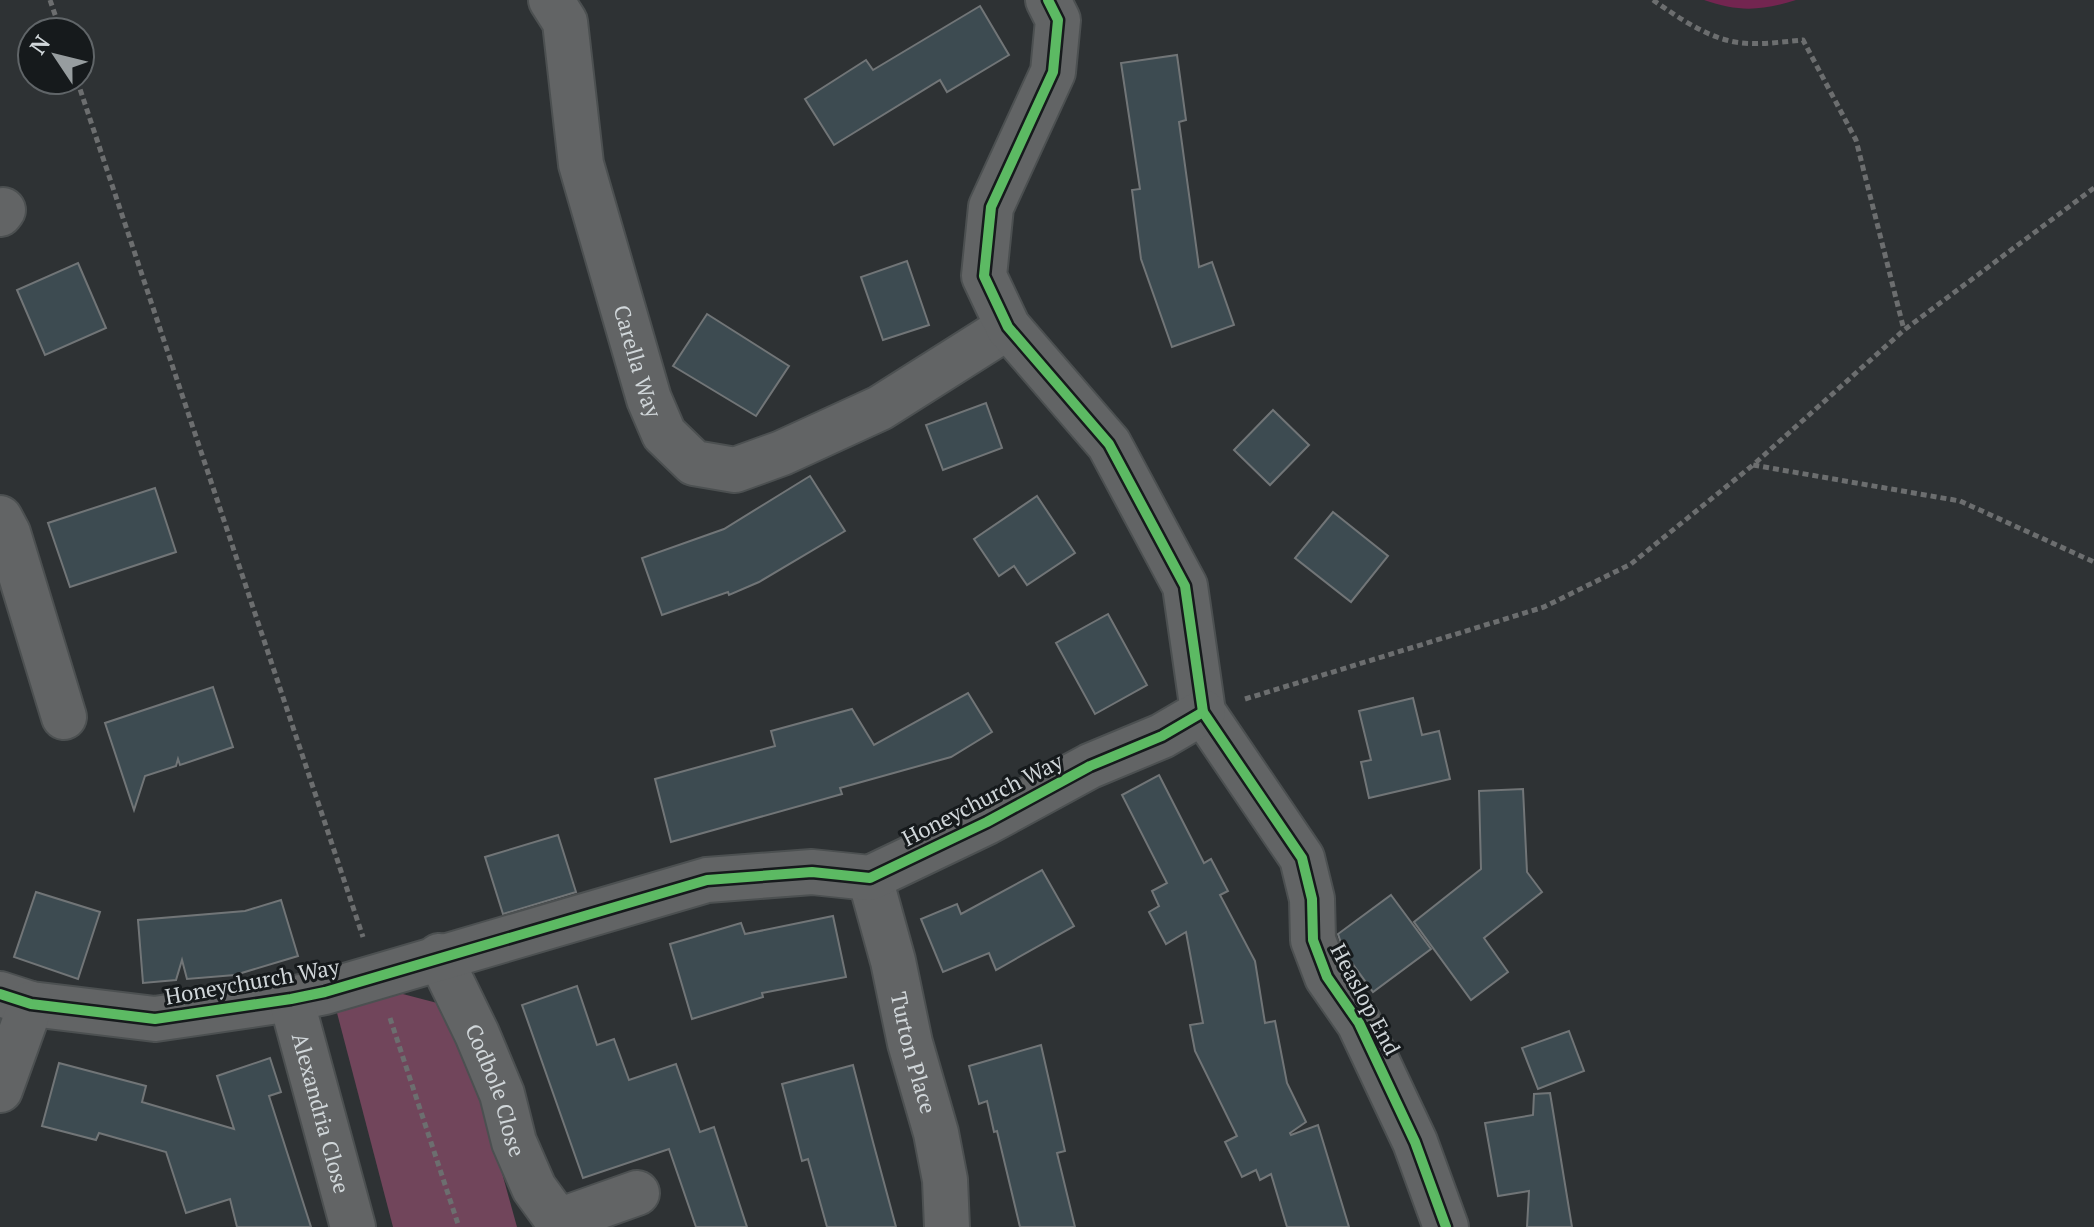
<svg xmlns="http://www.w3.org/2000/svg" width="2094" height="1227" viewBox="0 0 2094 1227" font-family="'PT Serif',serif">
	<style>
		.green { fill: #71455b }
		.water { fill: #732550 }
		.building { fill: #3d4b51; stroke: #717577; stroke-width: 2 }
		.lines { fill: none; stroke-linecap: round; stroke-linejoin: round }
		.minor-casing { stroke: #4c5051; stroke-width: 48 }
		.path { stroke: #6c6e6f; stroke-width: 5; stroke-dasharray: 6 4; stroke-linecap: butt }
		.minor { stroke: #626465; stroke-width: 44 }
		.cycleway-casing { stroke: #161a1c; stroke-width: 15 }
		.cycleway { stroke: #5cba63; stroke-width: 10 }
		.labels { text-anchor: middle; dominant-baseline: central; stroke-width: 6; stroke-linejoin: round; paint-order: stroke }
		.street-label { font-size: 22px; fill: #d0d6d9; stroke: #161a1c }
	</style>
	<rect width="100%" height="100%" fill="#2e3234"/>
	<path class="green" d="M399 993 441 1004 466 1043 517 1227H393L336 1009Z"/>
	<path class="water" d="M1704 0H1796C1761 11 1738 12 1704 0Z"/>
	<g class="building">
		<path d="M980 6 1009 55 947 92 940 80 834 145 805 99 866 60 873 70Z"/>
		<path d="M1177 55 1186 120 1179 122 1199 267 1212 262 1234 325 1172 347 1141 259 1132 190 1140 189 1121 63Z"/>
		<path d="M907 261 929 325 883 340 861 277Z"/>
		<path d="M78 263 106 328 45 355 17 290Z"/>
		<path d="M707 314 789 366 756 416 673 366Z"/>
		<path d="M986 403 1002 448 943 470 926 425Z"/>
		<path d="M1273 410 1309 445 1270 485 1234 450Z"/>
		<path d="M810 476 845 531 759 582 729 595 728 592 662 615 642 558 724 529Z"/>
		<path d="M155 488 176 552 70 587 48 523Z"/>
		<path d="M1037 496 1075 553 1027 585 1014 566 999 576 974 539Z"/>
		<path d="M1333 512 1388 556 1351 602 1295 558Z"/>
		<path d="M1108 614 1147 685 1095 714 1056 643Z"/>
		<path d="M213 687 233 747 180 765 178 759 176 766 145 776 134 810 105 723Z"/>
		<path d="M968 693 992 732 951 757 840 788 842 794 671 842 655 779 775 746 771 731 852 709 874 745Z"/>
		<path d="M1413 698 1422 735 1439 731 1450 779 1369 798 1361 762 1371 760 1359 711Z"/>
		<path d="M1159 775 1204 863 1211 859 1228 891 1220 895 1255 961 1265 1023 1275 1021 1287 1083 1306 1122 1290 1133 1291 1135 1318 1125 1349 1227H1287L1271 1174 1260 1180 1256 1170 1242 1177 1225 1142 1237 1136 1195 1051 1190 1025 1203 1023 1186 932 1166 944 1149 912 1159 906 1152 891 1167 883 1122 795Z"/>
		<path d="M1523 789 1527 872 1542 892 1484 938 1508 972 1471 1000 1414 922 1481 869 1479 791Z"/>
		<path d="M558 835 576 892 503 914 485 857Z"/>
		<path d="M1042 870 1074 926 996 970 989 953 943 972 921 919 957 904 961 914Z"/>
		<path d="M36 892 100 912 78 979 14 957Z"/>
		<path d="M1391 895 1431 949 1373 992 1344 952 1338 934Z"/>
		<path d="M281 900 298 956 235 975 187 979 182 960 176 980 143 983 138 920 245 911Z"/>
		<path d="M833 916 846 977 762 993 763 997 692 1019 670 944 741 923 745 934Z"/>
		<path d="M577 986 597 1045 614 1039 629 1080 676 1064 700 1132 714 1127 747 1227H696L669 1149 583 1178 522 1005Z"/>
		<path d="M1569 1031 1584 1071 1538 1089 1522 1048Z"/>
		<path d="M1041 1045 1065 1151 1057 1153 1075 1227H1020L997 1131 994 1132 987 1101 979 1104 969 1066Z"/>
		<path d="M270 1058 281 1092 269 1096 311 1227H237L230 1199 186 1213 166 1152 99 1133 96 1140 42 1126 59 1063 146 1086 142 1102 234 1129 217 1076Z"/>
		<path d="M853 1065 873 1142 896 1227H827L808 1159 802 1161 782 1084Z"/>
		<path d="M1550 1093 1553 1111 1572 1227H1527L1529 1191 1498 1196 1485 1123 1533 1115 1534 1094Z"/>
	</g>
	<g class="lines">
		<g class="minor-casing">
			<g id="minor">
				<path id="s1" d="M551 0 565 22 581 164 649 399 664 434 694 463 735 470 782 453 880 408 1008 327"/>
				<path d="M1048 0 1058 20 1053 72 991 207 984 276 1008 327 1109 444 1185 586 1203 712 1302 858 1312 899 1313 940 1327 977 1359 1023 1415 1142 1446 1227"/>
				<path d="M0 214 3 210"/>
				<path d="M0 518 8 533 64 717"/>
				<path id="s2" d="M870 878 893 961 910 1043 936 1133 945 1180 947 1227"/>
				<path id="s3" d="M439 956 477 1034 502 1094 514 1142 534 1188 558 1221 637 1193"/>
				<path d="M0 994 31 1004 155 1019 291 999 325 992 707 880 812 872 870 878 987 822 1090 766 1162 736 1203 712"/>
				<path id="s4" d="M291 999 353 1227"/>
				<path d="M0 1090 31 1004"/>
			</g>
		</g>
		<g class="path">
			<path d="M50 0 61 32"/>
			<path d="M1653 0C1675 15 1700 33 1726 40 1751 47 1778 42 1803 40L1856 140 1904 330"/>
			<path d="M77 80 363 937"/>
			<path d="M2094 188 1904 330 1753 465 1960 501 2094 562"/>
			<path d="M1245 699 1544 607 1631 564 1753 465"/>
			<path d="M390 1018 459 1227"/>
		</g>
		<use href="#minor" class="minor"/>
		<g class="cycleway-casing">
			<g id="cycleway">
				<path d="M1048 0 1058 20 1053 72 991 207 984 276 1008 327 1109 444 1185 586 1203 712 1302 858 1312 899 1313 940 1327 977 1359 1023 1415 1142 1446 1227"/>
				<path d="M0 994 31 1004 155 1019 291 999 325 992 707 880 812 872 870 878 987 822 1090 766 1162 736 1203 712"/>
			</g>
		</g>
		<use href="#cycleway" class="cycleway"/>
	</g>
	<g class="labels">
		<g class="street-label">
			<text stroke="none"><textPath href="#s1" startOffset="374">Carella Way</textPath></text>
			<text transform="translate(982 799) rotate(-27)">Honeychurch Way</text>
			<text transform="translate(252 981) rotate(-10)">Honeychurch Way</text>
			<text transform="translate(1366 999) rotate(62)">Heaslop End</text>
			<text stroke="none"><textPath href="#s2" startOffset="180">Turton Place</textPath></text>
			<text stroke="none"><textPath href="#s3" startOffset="146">Codbole Close</textPath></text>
			<text stroke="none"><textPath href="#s4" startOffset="118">Alexandria Close</textPath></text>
		</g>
	</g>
	<g transform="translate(56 56) rotate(305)"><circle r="38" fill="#161a1c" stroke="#606568" stroke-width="2"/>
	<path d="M0-6L14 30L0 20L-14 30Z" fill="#979d9f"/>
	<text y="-12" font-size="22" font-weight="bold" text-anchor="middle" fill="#d0d6d9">N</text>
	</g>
</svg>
